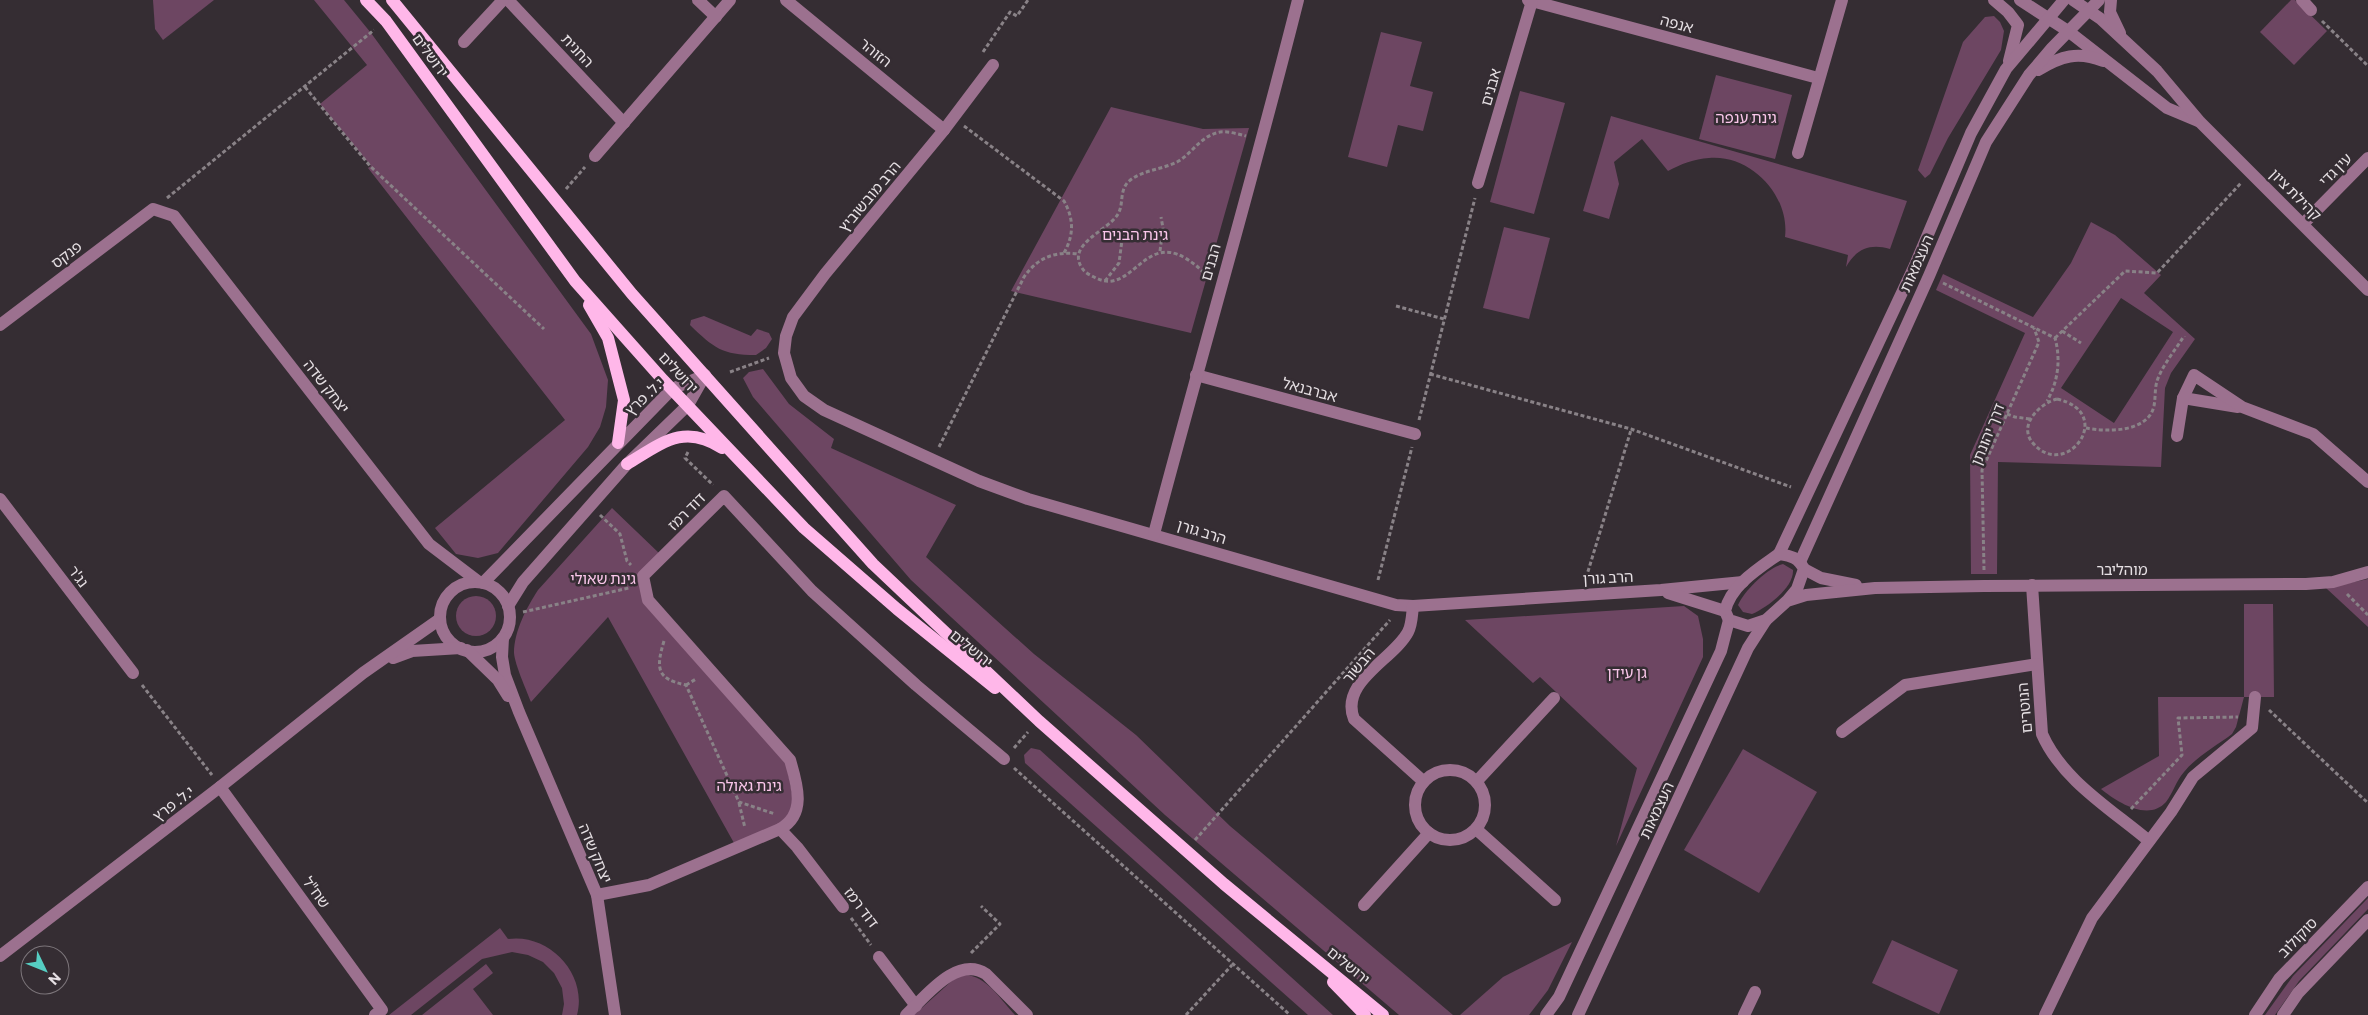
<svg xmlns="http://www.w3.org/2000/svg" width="2368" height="1015" viewBox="0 0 2368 1015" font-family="Commissioner,'Noto Sans Hebrew',sans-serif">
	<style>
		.green { fill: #6d4662; fill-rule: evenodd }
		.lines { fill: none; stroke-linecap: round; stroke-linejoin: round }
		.path { stroke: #898287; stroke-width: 3; stroke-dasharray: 4 2.5; stroke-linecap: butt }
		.minor { stroke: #9c718f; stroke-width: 12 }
		.major { stroke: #ffb7e9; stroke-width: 12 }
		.labels { text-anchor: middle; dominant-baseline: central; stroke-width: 5; stroke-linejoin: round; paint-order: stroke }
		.street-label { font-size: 15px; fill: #e6e0e4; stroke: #352d33 }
		.park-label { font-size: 15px; fill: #fbc7eb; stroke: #352d33 }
	</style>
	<rect width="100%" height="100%" fill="#352d33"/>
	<g class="green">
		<path d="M153 0H214L163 40 155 29Z"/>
		<path d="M314 0H344L371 33 591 334 608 380 606 407 600 427 588 447 498 553 478 558 456 554 435 528 565 420 368 168 371 166 320 104 367 65Z"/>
		<path d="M2291 0H2295L2327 31 2294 65 2260 32Z"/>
		<path d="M1994 16 2000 22 2004 31 2001 50 1948 138 1930 174 1925 178 1918 170 1963 42 1985 17Z"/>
		<path d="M1381 32 1422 42 1410 86 1433 92 1423 131 1398 125 1387 167 1348 157Z"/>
		<path d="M1716 75 1792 95 1775 159 1699 139Z"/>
		<path d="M1520 91 1565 103 1534 214 1490 202Z"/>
		<path d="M1111 107 1203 129 1249 128 1191 333 1011 291Z"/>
		<path d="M1611 116 1907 201 1890 249C1870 243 1856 249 1846 267L1848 255 1785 237C1790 196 1751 154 1709 158 1694 159 1681 164 1668 171L1642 139 1614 162 1619 184 1609 219 1583 211Z"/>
		<path d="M2091 222 2115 235 2161 275 2144 293 2195 339 2171 373 2165 388 2161 467 1998 462 1997 574H1971L1970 455 2025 333 1936 290 1943 274 2033 317 2071 263ZM2121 298 2173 332 2114 423 2061 388Z"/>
		<path d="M1504 227 1550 238 1529 319 1483 308Z"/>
		<path d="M704 316 751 336 757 329 769 333 772 339 766 348 756 355C722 355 714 348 690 325L691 320Z"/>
		<path d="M763 369 789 404 834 439 831 448 956 505 926 557 1034 654 1136 735 1230 826 1453 1015H1399L1165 815 911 580 753 397 743 378 749 372Z"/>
		<path d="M612 508 661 555 642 576 646 602 786 763 794 803 784 822 734 843 608 617 531 702C526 689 515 665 514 653 514 631 527 607 538 590Z"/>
		<path d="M1783 564 1793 570C1794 588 1766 608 1752 614L1743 612 1738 605C1744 591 1767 568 1783 564Z"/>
		<path d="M2368 579V627L2326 588Z"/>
		<circle cx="476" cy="616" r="20"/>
		<path d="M2244 604H2273L2274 697H2244L2236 727 2232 734C2216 746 2196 757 2184 772 2176 781 2173 793 2166 802 2148 822 2117 802 2101 789L2159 756 2158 697H2244Z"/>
		<path d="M1684 606 1698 616 1703 639V657L1616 846 1637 768 1540 677 1533 683 1465 620Z"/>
		<path d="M1031 748 1040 750 1333 1015H1308L1025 763 1024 755Z"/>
		<path d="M1743 749 1817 792 1759 893 1684 850Z"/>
		<path d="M2368 898V909L2299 981 2275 1015H2265L2293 976Z"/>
		<path d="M500 928 508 939C549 933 588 974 577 1015H562L564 1004 562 988 554 973 543 962 528 955 512 952 482 959 411 1015H389Z"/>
		<path d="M1892 940 1958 970 1939 1014 1872 983Z"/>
		<path d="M1572 942 1548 990 1529 1015H1460L1503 977Z"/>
		<path d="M486 964 493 973 473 989 493 1015H422Z"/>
		<path d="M964 975C985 974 1002 1001 1015 1015H914L955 978Z"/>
	</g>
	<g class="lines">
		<g class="path">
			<path d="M2322 21 2368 66"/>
			<path d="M983 52 1010 12 1017 16 1028 0"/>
			<path d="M305 87 370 166 544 329"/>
			<path d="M964 126 1064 201C1074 219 1074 235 1064 253"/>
			<path d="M566 189 585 167"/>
			<path d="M167 198 374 30"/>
			<path d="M1160 251 1163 228 1161 217"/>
			<path d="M1208 278C1201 269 1195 264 1185 258 1143 233 1131 298 1094 277 1090 275 1085 273 1082 268 1066 244 1108 231 1118 214 1124 204 1119 192 1128 182 1141 170 1161 170 1177 162 1193 153 1200 136 1220 132 1228 131 1238 134 1246 136"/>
			<path d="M1105 281 1119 263 1122 240"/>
			<path d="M1943 283 2055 338C2061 360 2058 382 2047 401"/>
			<path d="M1396 306 1444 319"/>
			<path d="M2062 331 2081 343"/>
			<path d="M2055 338 2125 271 2157 273 2241 183"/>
			<path d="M730 372 769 358"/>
			<path d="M1430 374 1631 429 1791 487"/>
			<path d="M2057 399C2118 413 2065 483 2032 442 2018 424 2041 403 2057 399Z"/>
			<path d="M2007 414 2015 417 2030 419"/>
			<path d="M1419 420 1475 198"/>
			<path d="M2086 428C2106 432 2148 433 2154 406 2156 396 2154 386 2159 376 2165 362 2176 349 2184 336"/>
			<path d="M939 447 1024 277C1038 257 1055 251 1079 254"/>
			<path d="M688 452 685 458 713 485"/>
			<path d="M600 515 620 534 627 561 631 565"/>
			<path d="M1984 570 1982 470 2039 342 2034 328"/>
			<path d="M1586 578 1631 430"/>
			<path d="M1378 580 1412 447"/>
			<path d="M2347 594 2368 615"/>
			<path d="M523 612 629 588"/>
			<path d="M664 641C656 668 656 679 686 685L739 802 775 814"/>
			<path d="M142 685 212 775"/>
			<path d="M686 685 696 679"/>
			<path d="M2269 710 2368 803"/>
			<path d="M1014 748 1028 732"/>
			<path d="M1014 768 1290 1015"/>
			<path d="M739 803 745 828"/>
			<path d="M2131 809 2182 755 2178 718 2238 717"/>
			<path d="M1195 840 1390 620"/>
			<path d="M851 918 871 945"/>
			<path d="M971 953 1000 924 981 906"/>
			<path d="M1186 1015 1232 965"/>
		</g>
		<g class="minor">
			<path d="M508 0 624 123"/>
			<path d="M698 0 716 17"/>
			<path d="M786 0 944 130"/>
			<path d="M1528 0 1818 78"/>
			<path d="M1994 0 2008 12 2018 25 2009 61"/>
			<path d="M2020 0 2068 31 2167 108 2198 121"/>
			<path d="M2073 0 2101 19 2157 71 2200 122 2368 290"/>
			<path d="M2111 0 2110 12 2120 33"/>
			<path d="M2302 0 2311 10"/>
			<path d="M464 42 503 0"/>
			<path d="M993 65 944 130 825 274 793 317 786 336 784 353 791 378 804 396 824 410 979 481 1028 499 1396 605 1413 606 1661 590 1743 582"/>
			<path d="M2038 70C2061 56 2078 51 2103 61"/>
			<path d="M1798 153 1842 0"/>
			<path d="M595 156 730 0"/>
			<path d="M1478 183 1532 1"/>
			<path d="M2303 224 2368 158"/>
			<path d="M0 325 153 209 174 216 429 544 479 582"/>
			<path d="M1196 375 1415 434"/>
			<path d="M2183 398 2238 407"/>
			<path d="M2177 436 2183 398 2194 375 2242 407 2313 434 2368 482"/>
			<path d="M0 499 133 673"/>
			<path d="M1154 534C1201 356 1253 179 1298 0"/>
			<path d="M1779 554 1915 265 1971 133 2006 69 2064 0"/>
			<path d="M1800 562 1929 276 1986 142 2029 75 2052 48 2099 0"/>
			<path d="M1804 569 1821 578 1856 585"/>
			<circle cx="475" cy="617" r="35"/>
			<path d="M483 583 672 389 705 375"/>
			<path d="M2032 585 2042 734C2062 780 2111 809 2149 841"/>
			<path d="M1668 593 1725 611"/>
			<path d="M1787 601 1797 589 1804 569C1798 557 1791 556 1779 554 1758 569 1731 585 1725 611L1729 620 1748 626 1766 620 1787 601 1806 595 1875 588 1984 586 2306 584 2333 582 2368 572"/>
			<path d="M508 606 523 582 590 506 627 464 688 405 705 375"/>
			<path d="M1413 606C1412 614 1412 625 1408 632 1394 659 1339 682 1354 719L1423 781"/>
			<path d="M503 638 502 657 505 675 519 712 597 895 615 1015"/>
			<path d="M467 650 498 680 508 696"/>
			<path d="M393 658 412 651 461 648"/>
			<path d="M1842 732 1905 685 2037 664"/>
			<circle cx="1450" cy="805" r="35"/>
			<path d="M1477 781 1554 698"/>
			<path d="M220 787 382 1010 375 1015"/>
			<path d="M780 829 797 847 843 907"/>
			<path d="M1476 829 1555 900"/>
			<path d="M597 895 649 885 780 829C807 814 797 784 790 760L648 600 643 576 724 496 812 591 916 685 1004 759"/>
			<path d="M1364 905 1429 833"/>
			<path d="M0 956 220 787 363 673 440 619"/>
			<path d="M879 957 916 1006"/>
			<path d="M906 1015C926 996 957 955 986 974L1027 1015"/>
			<path d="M1546 1015 1559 997 1721 651 1729 620"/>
			<path d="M1578 1015 1748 648 1766 620"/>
			<path d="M1744 1015 1755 992"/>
			<path d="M2045 1015 2092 918 2171 812 2193 777 2252 728 2255 697"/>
			<path d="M2255 1015 2279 979 2368 887"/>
			<path d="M2283 1015 2298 993 2368 920"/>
		</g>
		<g class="major">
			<path d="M366 0 386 21 575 281 663 380 804 528 897 609 995 688"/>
			<path d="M392 0 632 294 873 564 1039 721 1224 884 1383 1015"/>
			<path d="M589 305 608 338 624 400 618 443"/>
			<path d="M627 464C662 443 684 423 722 448"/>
			<path d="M1333 982 1365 1015"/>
		</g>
	</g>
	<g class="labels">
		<g class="street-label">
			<text transform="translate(1677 23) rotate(15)">אנפה</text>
			<text transform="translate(578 50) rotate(47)">החנית</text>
			<text transform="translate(876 52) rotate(39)">הזוהר</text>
			<text transform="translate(431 55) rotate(54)">ירושלים</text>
			<text transform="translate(1490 87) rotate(-74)">אבנים</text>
			<text transform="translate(2335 169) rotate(-45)">עין גדי</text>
			<text transform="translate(2296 194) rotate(45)">קהילת ציון</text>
			<text transform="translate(869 196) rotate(-50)">הרב מובשוביץ</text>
			<text transform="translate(66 254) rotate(-37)">פנקס</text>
			<text transform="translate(1210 262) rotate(-74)">הבנים</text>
			<text transform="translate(1916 263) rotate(-66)">העצמאות</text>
			<text transform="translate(679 372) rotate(47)">ירושלים</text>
			<text transform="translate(327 386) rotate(52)">יצחק שדה</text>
			<text transform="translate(1310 389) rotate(15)">אברבנאל</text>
			<text transform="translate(644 396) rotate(-43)">י.ל. פרץ</text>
			<text transform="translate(1987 434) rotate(-68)">דרך יהונתן</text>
			<text transform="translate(686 511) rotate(-45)">דוד רמז</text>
			<text transform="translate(1202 531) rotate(17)">הרב גורן</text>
			<text x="2122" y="569">מוהליבר</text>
			<text transform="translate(79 576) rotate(53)">נג'ר</text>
			<text transform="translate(1608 577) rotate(-3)">הרב גורן</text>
			<text transform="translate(972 648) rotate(39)">ירושלים</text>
			<text transform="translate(1358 665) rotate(-50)">הבשור</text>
			<text transform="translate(2024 708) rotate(-95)">הנוטרים</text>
			<text transform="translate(173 803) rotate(-37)">י.ל. פרץ</text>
			<text transform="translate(1656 810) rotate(-65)">העצמאות</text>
			<text transform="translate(596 853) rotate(67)">יצחק שדה</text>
			<text transform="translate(317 892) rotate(54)">שח"ל</text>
			<text transform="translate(862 907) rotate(53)">דוד רמז</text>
			<text transform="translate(2297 937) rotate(-46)">סוקולוב</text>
			<text transform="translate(1349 965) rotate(39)">ירושלים</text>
		</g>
		<g class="park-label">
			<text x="1746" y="117">גינת ענפה</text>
			<text x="1135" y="234">גינת הבנים</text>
			<text x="603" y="578">גינת שאולי</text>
			<text x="1627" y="672">גן עידן</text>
			<text x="749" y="785">גינת גאולה</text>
		</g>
	</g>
	<g transform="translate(45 970) rotate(133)"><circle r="24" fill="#352d33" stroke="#7c757a"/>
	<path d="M0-4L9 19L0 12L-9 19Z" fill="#56cec3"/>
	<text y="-8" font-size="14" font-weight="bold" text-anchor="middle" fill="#e6e0e4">N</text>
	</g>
</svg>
